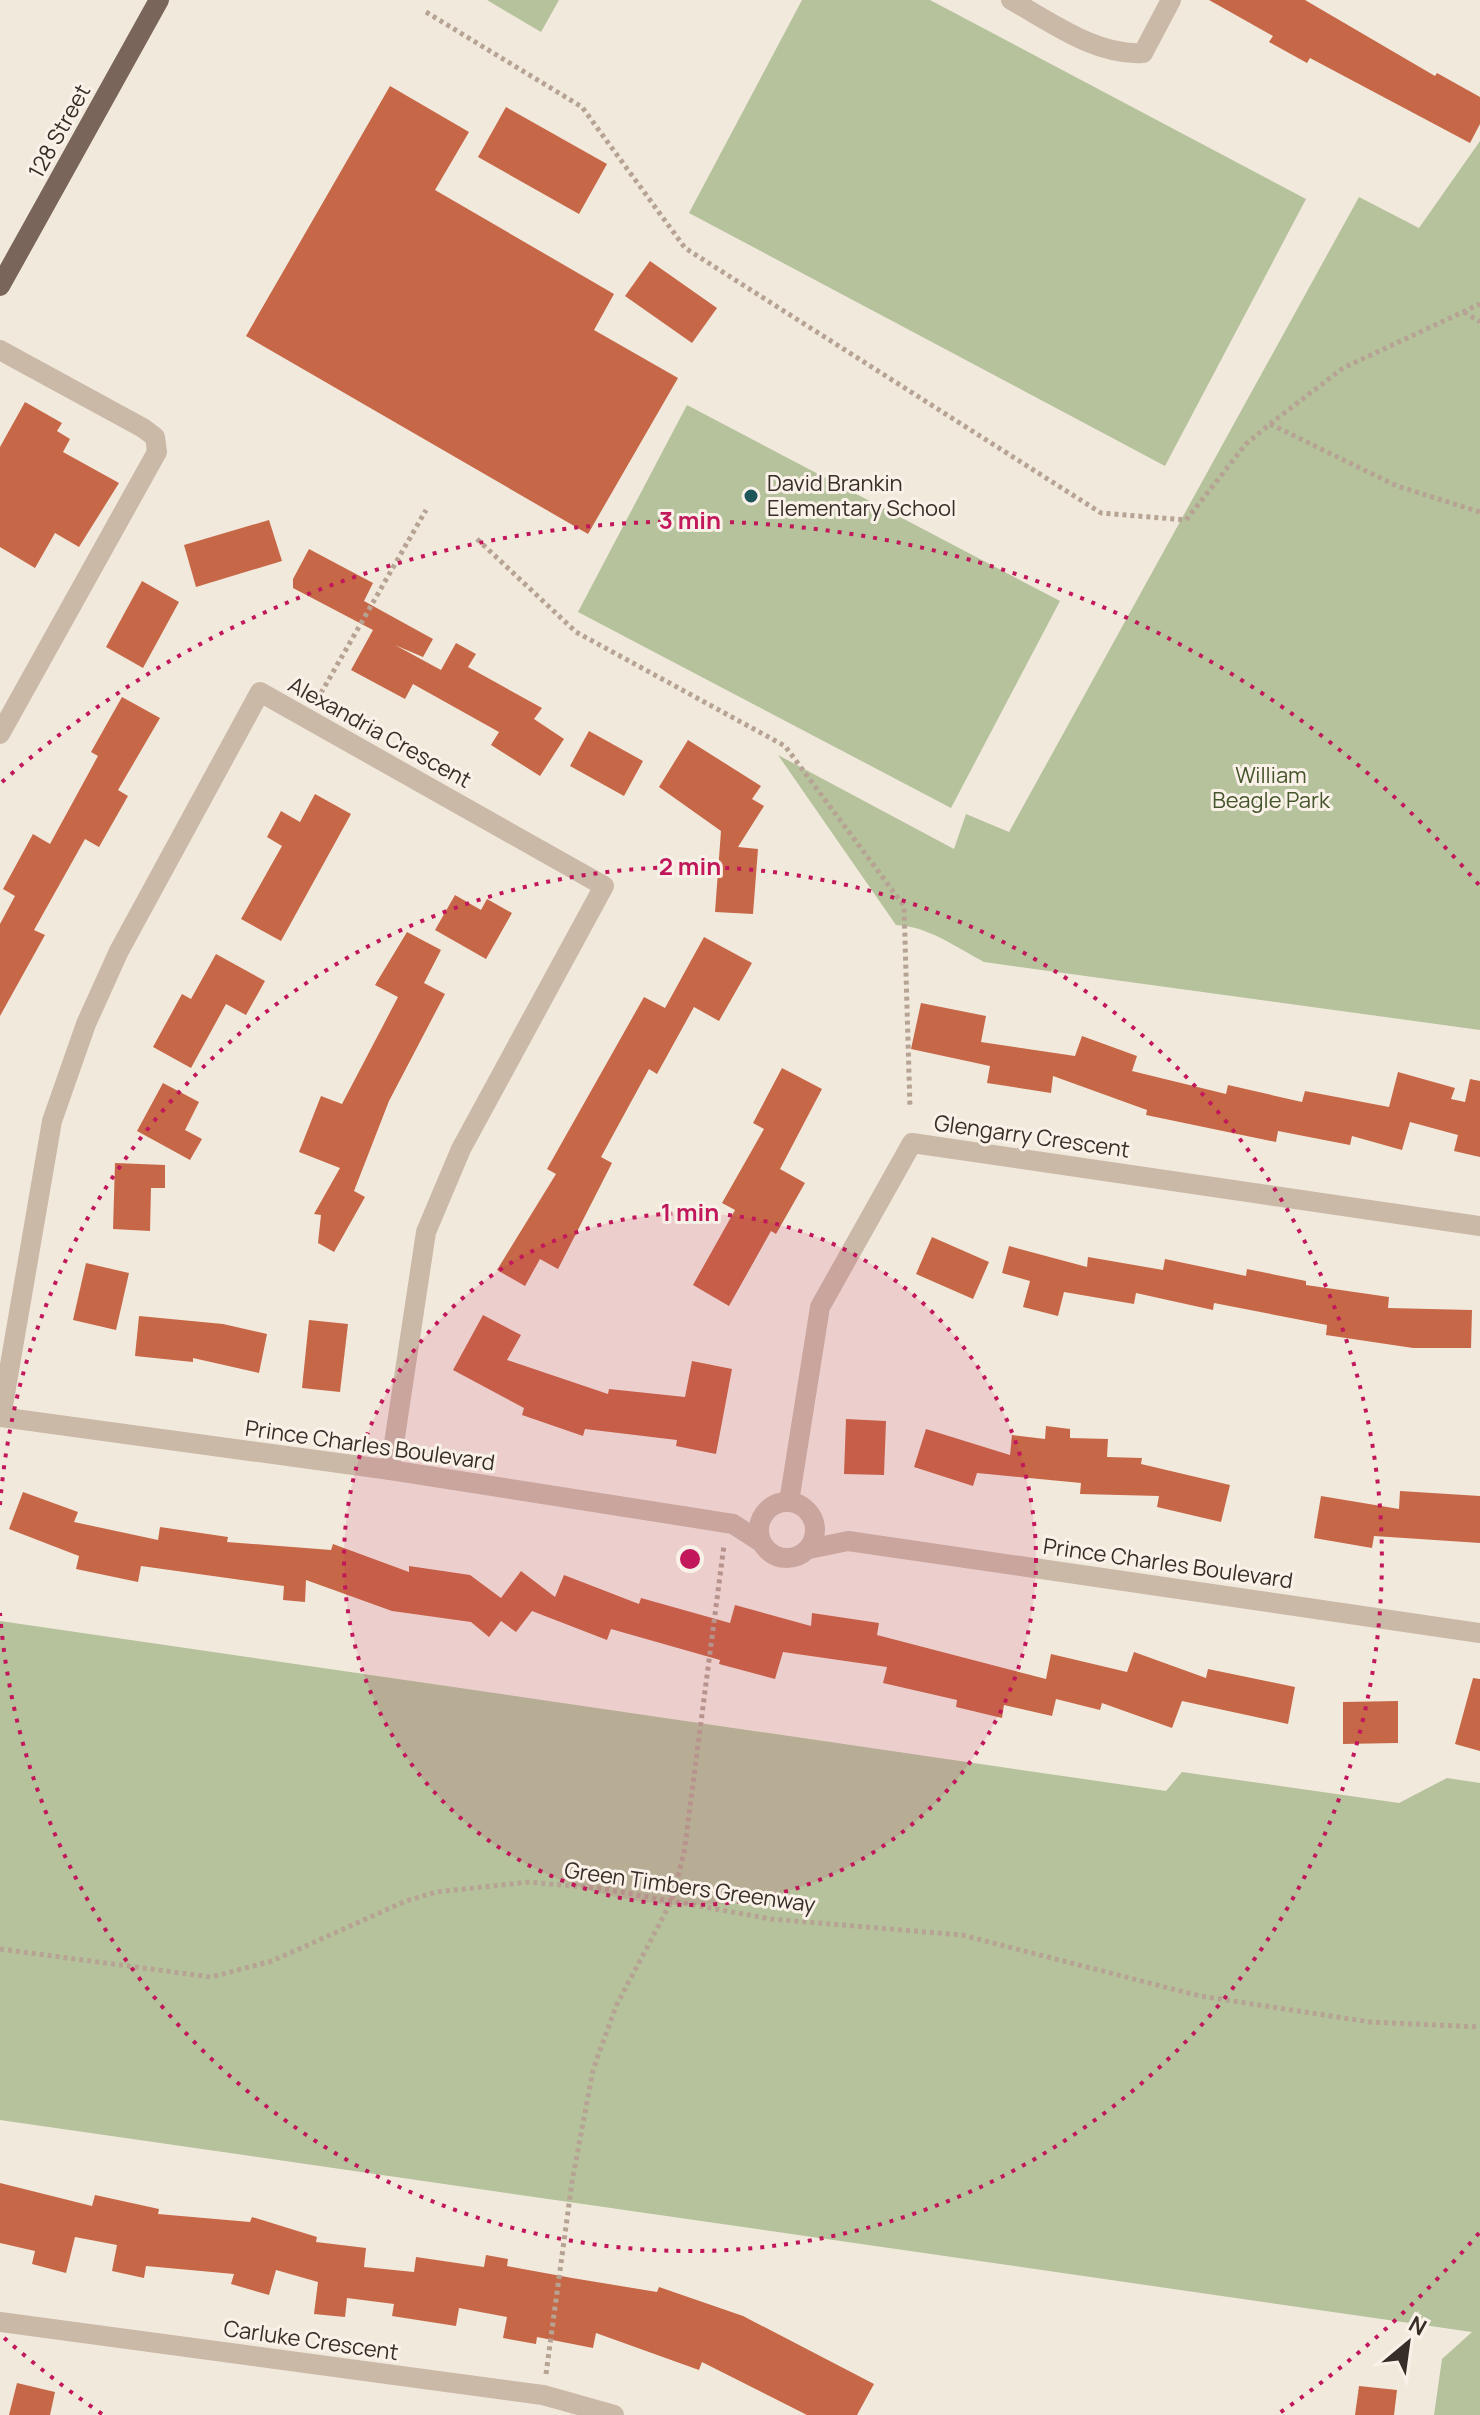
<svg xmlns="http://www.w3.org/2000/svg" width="1480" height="2415" viewBox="0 0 1480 2415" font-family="Manrope,sans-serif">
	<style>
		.green { fill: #b5c29c }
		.building { fill: #c66847 }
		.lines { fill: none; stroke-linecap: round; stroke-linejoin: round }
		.path { stroke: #b7a393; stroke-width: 5; stroke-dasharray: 4 4; stroke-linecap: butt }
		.minor { stroke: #cbb9a8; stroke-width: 20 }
		.major { stroke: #7a655a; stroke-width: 20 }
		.ring { fill: none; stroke: #c2185b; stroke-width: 4; stroke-dasharray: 4 8 }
		.poi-dot { fill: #1e5559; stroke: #faf2e9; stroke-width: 3 }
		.labels { text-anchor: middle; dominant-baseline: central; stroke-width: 6; stroke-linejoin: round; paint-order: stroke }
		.street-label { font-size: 22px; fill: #382e29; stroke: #faf2e9 }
		.poi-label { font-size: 22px; fill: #382e29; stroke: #faf2e9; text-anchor: start }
		.park-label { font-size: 22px; fill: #46562c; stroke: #faf2e9 }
		.centre { fill: #c2185b; stroke: #faf2e9; stroke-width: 4 }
		.ring-label { font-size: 24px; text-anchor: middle; font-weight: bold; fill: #c2185b; stroke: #faf2e9; stroke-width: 6; stroke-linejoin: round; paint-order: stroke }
	</style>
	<rect width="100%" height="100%" fill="#f2e9dd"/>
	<g class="green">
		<path d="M487 0H559L541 32Z"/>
		<path d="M802 0H930L1306 199 1165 466 689 213Z"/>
		<path d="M1480 141V1030L984 962C956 947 927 926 896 925L778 755 954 849 966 814 1009 832 1359 197 1419 228Z"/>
		<path d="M687 405 1060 601 951 808 578 612Z"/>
		<path d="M0 1621 1166 1791 1182 1772 1399 1803 1447 1778 1480 1783V2415H1434L1442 2359 1472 2332 0 2120Z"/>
	</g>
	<g class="building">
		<path d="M1209 0H1305L1435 76 1437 73 1480 97V124L1470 143 1310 58 1307 63 1269 42 1273 36Z"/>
		<path d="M390 86 469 132 435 190 614 294 594 330 678 378 588 534 246 336Z"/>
		<path d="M506 107 607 164 579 214 478 157Z"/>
		<path d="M650 261 717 308 692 343 625 296Z"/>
		<path d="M25 402 62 423 57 431 70 439 63 452 119 483 79 547 55 533 35 568 0 547V447Z"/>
		<path d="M269 520 282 561 196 587 184 545Z"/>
		<path d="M309 549 373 583 364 601 433 639 423 657 395 645 441 670 456 643 476 654 468 667 542 708 534 719 564 739 540 776 491 745 499 732 413 684 405 699 351 670 373 630 293 588V579Z"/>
		<path d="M142 581 179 602 143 668 106 647Z"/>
		<path d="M122 697 160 718 118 790 128 796 99 847 85 839 34 930 45 935 0 1016V924L15 896 3 889 33 834 50 844 98 756 91 752Z"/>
		<path d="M589 731 643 761 624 796 570 766Z"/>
		<path d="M688 740 761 786 752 799 764 806 738 847 758 849 753 914 715 912 721 831 659 787Z"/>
		<path d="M315 794 351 814 281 941 241 919 282 846 267 837 281 811 300 822Z"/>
		<path d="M455 895 481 910 487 899 512 913 486 959 435 930Z"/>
		<path d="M407 932 441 950 424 983 445 994 389 1101 354 1191 365 1197 334 1252 318 1243 321 1215 314 1214 340 1168 299 1152 321 1096 342 1104 398 997 375 985Z"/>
		<path d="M704 937 752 963 719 1021 694 1007 657 1074 649 1069 601 1157 612 1163 558 1269 540 1259 525 1286 497 1270 556 1174 547 1169 644 997 665 1008Z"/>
		<path d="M216 954 265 981 246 1015 226 1004 191 1068 153 1047 182 994 191 999Z"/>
		<path d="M921 1003 986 1016 981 1042 1075 1056 1082 1036 1137 1056 1132 1071 1226 1094 1228 1085 1302 1102 1305 1091 1389 1107 1398 1072 1455 1088 1451 1099 1465 1102 1470 1079 1480 1081V1157L1454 1151 1458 1135 1410 1122 1402 1150 1352 1136 1350 1145 1278 1131 1276 1142 1146 1115 1147 1110 1053 1076 1051 1093 987 1083 990 1066 911 1049Z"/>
		<path d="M782 1068 822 1089 780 1169 805 1183 776 1234 771 1231 729 1306 693 1285 735 1210 722 1203 764 1129 753 1123Z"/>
		<path d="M163 1083 199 1102 185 1130 202 1139 190 1160 137 1131Z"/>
		<path d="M115 1163 165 1165V1188H151L150 1231 113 1229Z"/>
		<path d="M932 1237 989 1262 973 1299 916 1274Z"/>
		<path d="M1009 1246 1087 1267 1088 1257 1163 1270 1165 1259 1246 1276 1247 1269 1306 1281V1285L1389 1297 1388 1308 1472 1310 1471 1348H1413L1326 1335 1327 1325 1214 1303 1213 1310 1136 1293 1134 1304 1064 1292 1058 1316 1023 1307 1030 1281 1002 1273Z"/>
		<path d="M86 1263 129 1273 116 1330 73 1320Z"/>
		<path d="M483 1315 521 1335 507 1360 608 1394 609 1389 685 1397 692 1361 732 1369 716 1454 676 1446 677 1440 585 1429 583 1436 522 1415 524 1408 453 1370Z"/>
		<path d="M139 1316 223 1324 267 1334 259 1373 193 1358V1362L135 1356Z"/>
		<path d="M309 1320 348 1324 340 1392 302 1388Z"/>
		<path d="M846 1419 886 1421 884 1475 844 1474Z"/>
		<path d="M1046 1426 1070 1429V1438L1108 1439 1107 1457 1142 1458 1141 1464 1230 1485 1221 1522 1157 1507 1159 1496 1080 1494 1081 1483 977 1473 973 1486 914 1467 926 1429 1010 1455 1012 1435 1045 1439Z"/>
		<path d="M1400 1491 1480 1496V1543L1374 1536 1372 1548 1314 1538 1321 1496 1399 1509Z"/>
		<path d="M23 1492 78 1512 74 1522 158 1540 160 1527 228 1537 227 1542 331 1550 333 1544 409 1572V1566L470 1575 501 1598 521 1571 555 1597 564 1575 639 1604 641 1598 730 1623 735 1605 811 1626 812 1613 879 1623 877 1635 1046 1679 1051 1654 1127 1672 1134 1652 1206 1678 1208 1669 1295 1687 1288 1724 1182 1701 1172 1728 1102 1703 1100 1710 1056 1699 1052 1716 1004 1705 1002 1718 956 1707 957 1700 883 1683 887 1667 783 1652 775 1679 719 1664 720 1660 611 1629 607 1640 532 1611 516 1632 501 1621 489 1637 471 1622 392 1611 306 1580 305 1602 283 1600 284 1586 141 1566 138 1582 76 1569 79 1556 9 1529Z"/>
		<path d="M1473 1678 1480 1679V1751L1455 1744Z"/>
		<path d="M1398 1701V1743L1343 1744V1702Z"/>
		<path d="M0 2183 92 2206 95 2195 159 2209 158 2214 250 2222 252 2217 317 2237 316 2242 366 2248 364 2267 414 2272 416 2257 484 2267 486 2255 508 2259 507 2266 572 2278 657 2292 659 2287 743 2316 874 2384 857 2415H807L702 2362 699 2370 596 2333 593 2348 537 2337 536 2344 503 2338 507 2317 459 2308 456 2326 392 2316 394 2304 347 2298 345 2317 314 2314 318 2282 276 2270 269 2295 231 2284 234 2274 146 2266 144 2278 112 2271 117 2245 75 2237 66 2273 32 2264 35 2251 0 2243Z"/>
		<path d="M17 2383 55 2392 50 2415H9Z"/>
		<path d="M1359 2386 1397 2390 1394 2415H1355Z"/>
	</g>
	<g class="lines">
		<g class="path">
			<path d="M426 12 582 107 685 248 1101 513 1186 520 1246 444 1270 424 1397 486 1480 512"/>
			<path d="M1464 312 1480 322"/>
			<path d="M1270 424 1343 368 1480 304"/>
			<path d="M477 539 576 632 785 746 904 906 910 1108"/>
			<path d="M317 700 426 510"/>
			<path d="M0 1949 211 1977 272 1961 406 1901 436 1892 529 1882 604 1889 771 1919 962 1935 1200 1996 1370 2022 1480 2027"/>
			<path d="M546 2374 572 2182 593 2070 616 2006 671 1902 684 1853 724 1545"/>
		</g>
		<g class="minor">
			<path d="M1011 0C1051 22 1096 56 1143 53L1171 0"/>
			<path d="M0 350 143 428 155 437 157 452 0 734"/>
			<path d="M0 1417 390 1470 733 1524 761 1542"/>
			<path d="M1 1417 52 1121 86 1024 119 951 260 692 604 886 461 1149 426 1232 390 1470"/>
			<circle cx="787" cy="1530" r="28"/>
			<path d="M789 1502 820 1307 912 1143 1480 1226"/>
			<path d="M809 1549 848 1541 1480 1633"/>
			<path d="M0 2322 543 2395 614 2415"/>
		</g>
		<path class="major" d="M0 286 159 0"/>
	</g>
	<circle cx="690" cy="1559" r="346" fill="#c2185b" fill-opacity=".12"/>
	<g class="ring">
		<circle cx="690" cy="1559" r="346"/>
		<path d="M0 1505A692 692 0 1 1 0 1613"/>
		<path d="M1479 2233A1038 1038 0 0 1 1278 2414M102 2414A1038 1038 0 0 1 2 2336M2 782A1038 1038 0 0 1 1479 885"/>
	</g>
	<circle class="poi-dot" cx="751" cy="496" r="8"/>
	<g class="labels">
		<g class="street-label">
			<text transform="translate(59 131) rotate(-61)">128 Street</text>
			<text transform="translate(380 732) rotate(29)">Alexandria Crescent</text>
			<text transform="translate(1032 1136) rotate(8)">Glengarry Crescent</text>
			<text transform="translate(370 1445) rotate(8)">Prince Charles Boulevard</text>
			<text transform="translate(1168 1563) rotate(8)">Prince Charles Boulevard</text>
			<text transform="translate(690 1887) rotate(8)">Green Timbers Greenway</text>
			<text transform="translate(311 2340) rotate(8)">Carluke Crescent</text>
		</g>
		<g class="poi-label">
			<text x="767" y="483">David Brankin<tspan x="767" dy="25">Elementary School</tspan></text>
		</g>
		<g class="park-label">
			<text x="1271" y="775">William<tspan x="1271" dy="25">Beagle Park</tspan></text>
		</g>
	</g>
	<circle cx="690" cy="1559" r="12" class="centre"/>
	<g class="ring-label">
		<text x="690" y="529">3 min</text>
		<text x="690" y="875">2 min</text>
		<text x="690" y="1221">1 min</text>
	</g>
	<g transform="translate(1408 2343) rotate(29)" stroke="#faf2e9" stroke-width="6" paint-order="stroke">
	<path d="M0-6L14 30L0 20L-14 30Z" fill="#382e29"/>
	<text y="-12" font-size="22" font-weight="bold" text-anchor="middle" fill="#382e29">N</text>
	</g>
</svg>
